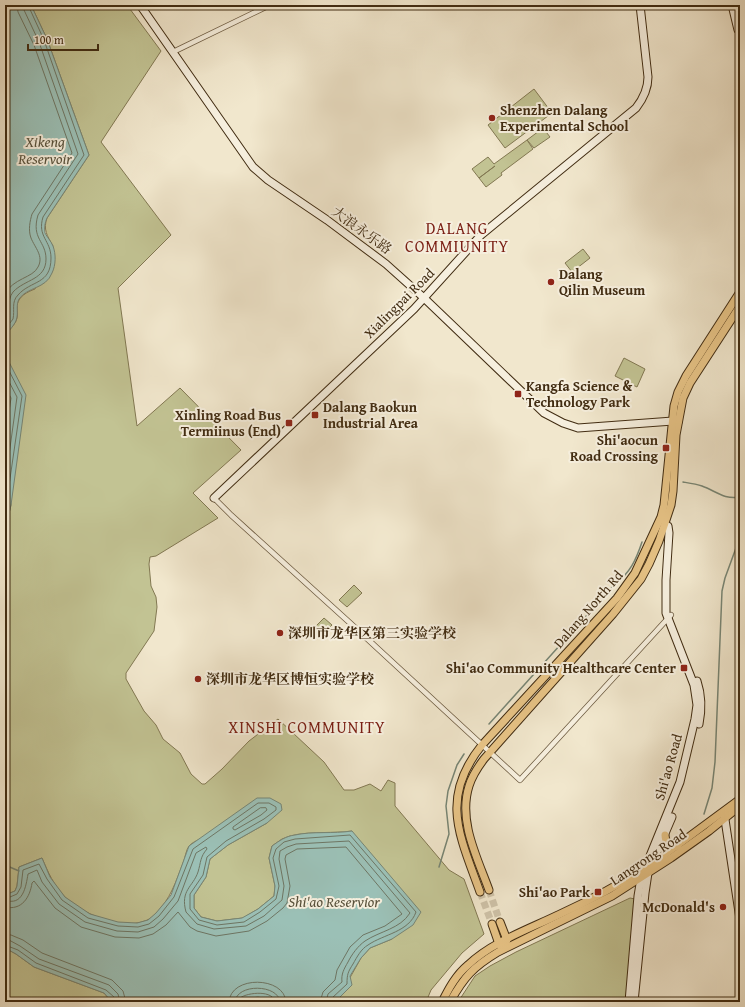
<svg xmlns="http://www.w3.org/2000/svg" width="745" height="1007" viewBox="0 0 745 1007" font-family="'Gentium Book Plus','Noto Serif SC',serif">
	<style>
		.green { fill: #c2c393; stroke: #827852 }
		.water { fill: #9bc0b6; stroke: #778574 }
		.lines { fill: none; stroke-linecap: round; stroke-linejoin: round }
		.shore { stroke: #6e7664; stroke-width: 1 }
		.stream { stroke: #778574; stroke-width: 1.5 }
		.primary-tunnel { stroke: #cec2a8; stroke-width: 7; stroke-dasharray: 7 3.5; stroke-linecap: butt }
		.street-casing { stroke: #6d5b41; stroke-width: 6 }
		.secondary-casing { stroke: #412c12; stroke-width: 9 }
		.primary-casing { stroke: #412c12; stroke-width: 9 }
		.street { stroke: #f6efde; stroke-width: 4.5 }
		.secondary { stroke: #f6efde; stroke-width: 7 }
		.primary { stroke: #e8c486; stroke-width: 7 }
		.poi-dot { fill: #8f2418; stroke: #f6efde; stroke-width: 1.5 }
		.labels { text-anchor: middle; dominant-baseline: central; stroke-width: 4; stroke-linejoin: round; paint-order: stroke }
		.poi-label { font-size: 14px; font-weight: bold; fill: #412c12; stroke: #f6efde; text-anchor: start }
		.street-label { font-size: 14px; fill: #412c12; stroke: #f6efde }
		.water-label { font-size: 15px; font-style: italic; fill: #58513b; stroke: #f6efde }
		.quarter-label { font-size: 16px; letter-spacing: 1px; fill: #7a1f14; stroke: #f6efde }
	</style>
	<rect width="100%" height="100%" fill="#f1e7cd"/>
	<filter id="stains"><feTurbulence type="fractalNoise" baseFrequency=".005" numOctaves="4"/><feColorMatrix values="0 0 0 0 .2 0 0 0 0 .09 0 0 0 0 .02 0 0 0 .5 -.17"/></filter>
	<radialGradient id="worn" r=".72"><stop offset=".6" stop-color="#630" stop-opacity="0"/><stop offset="1" stop-color="#630" stop-opacity=".3"/></radialGradient>
	<g class="green">
		<path d="M31 5H127L161 51 101 142 171 235 118 288 137 426 180 388 241 450 193 493 218 518 156 556 150 557 149 564 151 586 156 597 157 607 154 631 126 673V679L144 711 156 725 163 739 180 753 191 774 202 784H205L222 769 249 741 278 719 324 762 344 790H354L370 784 381 791 388 780 395 783V806L449 870 464 879 484 934 462 953 431 990 426 1002H332L338 999 361 958 370 948 392 939 352 831C332 834 300 830 282 839 279 841 275 844 272 846L269 858 275 886 274 896 258 909 243 918 217 921 201 917 194 908V895L206 877 210 859 228 845 267 823C250 827 199 834 189 846 186 850 185 858 183 863 176 882 170 899 156 914 134 936 84 916 65 897 54 886 48 872 42 858L19 867 17 886 15 891 10 893 5 890V530L11 505 9 362C5 353 2 340 8 331 11 327 16 324 17 318 18 314 17 310 17 305 19 296 27 292 35 289L53 246C47 236 43 229 47 218L89 155 47 39Z"/>
		<path d="M534 89 552 113 505 148 488 125Z"/>
		<path d="M543 128 550 137 534 148 527 140Z"/>
		<path d="M527 140 533 149 501 173 502 175 486 187 479 178 495 166 479 178 472 169 488 157 494 164Z"/>
		<path d="M583 249 590 258 572 272 565 263Z"/>
		<path d="M624 358 645 369 637 387 615 376Z"/>
		<path d="M354 585 362 593 347 607 339 600Z"/>
		<path d="M324 618 332 625 318 639 310 632Z"/>
		<path d="M630 898 635 899 626 1002H458L475 976 490 966 516 952Z"/>
		<path d="M5 948 16 954 34 967 104 993 112 1002H5Z"/>
	</g>
	<g class="water">
		<path d="M5 5H31L47 39 89 155 47 218C45 222 44 228 45 233 47 237 51 241 53 246 56 254 56 265 52 273 46 289 27 287 19 299 16 305 18 311 17 317 16 325 8 330 5 338Z"/>
		<path d="M5 351 9 362 26 395 11 505 5 530Z"/>
		<path d="M257 798H270L281 804 282 810 267 823 228 845 210 859 206 877 194 895V908L201 917 217 921 242 918 258 909 274 896 275 886 269 858 272 846C279 841 286 836 295 835 313 831 333 834 352 831L421 912 413 925 392 939 370 948 361 958 350 976 352 985 338 999 332 1002H280L258 997 246 999 241 1002H112L104 993 34 967 16 954 5 948V890L10 893 15 891 17 886 19 867 42 858 50 877 65 897 90 914 118 922 137 923 148 920 156 913 171 895 189 846Z"/>
	</g>
	<g class="lines">
		<g class="shore">
			<path d="M5 294C13 278 33 278 38 267 44 256 35 248 31 238 28 230 30 221 32 214L72 153 34 45 18 12 17 5"/>
			<path d="M5 321C12 313 6 301 13 292 25 279 46 280 46 259 46 241 31 239 38 215L78 154 39 42 24 10 23 5"/>
			<path d="M5 328C8 325 11 322 13 319 15 310 11 302 18 295 31 280 51 285 51 258 51 240 37 237 43 217L84 155 44 40 28 5"/>
			<path d="M5 363 22 396 5 513"/>
			<path d="M5 374 17 397 5 484"/>
			<path d="M5 387 11 398 5 439"/>
			<path d="M266 808 267 810 261 815 235 830 233 829V827L260 808Z"/>
			<path d="M5 895 10 897 17 894 21 887 23 870 39 864 47 879 62 900 88 918 118 926 138 927 149 924 159 916 174 897 193 849 258 803H269L276 807V810L264 819 226 841 207 857 203 875 190 894V909L199 920 217 925 244 922 260 912 276 899 279 886 273 858 276 849 284 842 295 839 350 835 416 912C409 932 384 934 368 945 361 949 357 957 353 964 348 972 347 974 347 984L332 998 331 1002"/>
			<path d="M5 900C23 907 26 886 28 874L37 870 42 882 59 904 85 922 117 931 138 932 154 927 163 919 178 901 196 853 206 847 207 849C200 857 201 862 198 872 193 887 180 890 186 912L197 924 214 929 246 926 264 916 282 900 284 886 279 859 280 851 287 847 296 844 349 841 410 913C400 929 380 931 365 941 358 946 352 954 348 962 344 969 341 974 342 982L328 994 326 1002"/>
			<path d="M5 907C22 911 30 897 32 883L34 881 55 908 81 927 115 937 139 938 153 934 166 925 178 912 190 927 197 931 216 936 249 931 267 921 283 908 287 903 290 886 285 859 286 855 297 849 346 847 402 914 385 926 363 935 350 947 337 970 335 980 323 992 320 1002"/>
			<path d="M5 934 11 935 23 940 42 953 112 980 123 991 126 1002"/>
			<path d="M5 940H9L20 946 39 959 109 985 118 994 120 1002"/>
			<path d="M5 945 18 950 36 963 106 990 114 997 115 1002"/>
			<path d="M229 1002C230 975 285 976 286 1002"/>
			<path d="M235 1002C236 983 279 984 280 1002"/>
			<path d="M240 1002V998C248 992 274 990 275 1002"/>
		</g>
		<g class="stream">
			<path d="M683 482C689 483 696 484 702 486 716 491 724 500 740 497"/>
			<path d="M489 724 615 584C630 573 636 560 642 542"/>
			<path d="M704 814 712 788 715 762 722 591 725 578 740 537"/>
			<path d="M5 865 19 871"/>
			<path d="M439 867 449 834 446 806 448 791 457 765 464 754"/>
		</g>
		<g class="primary-tunnel">
			<path d="M489 890 500 922"/>
			<path d="M480 892 492 924"/>
		</g>
		<g class="street-casing">
			<g id="street">
				<path d="M173 52 270 5"/>
				<path d="M214 498 231 515 349 622 520 780 671 615"/>
			</g>
		</g>
		<g class="secondary-casing">
			<g id="secondary">
				<path d="M140 5 253 167 268 180 327 220 386 264 424 298 544 413 563 423 578 428 673 421 678 422"/>
				<path d="M732 5 738 30 740 31"/>
				<path d="M214 498 414 309 481 235 636 108C643 99 648 89 648 77L640 5"/>
				<path d="M697 681C702 696 702 709 699 724"/>
				<path d="M724 813 740 919"/>
				<path d="M629 1002 638 896 641 878 680 782 695 719 697 705 694 685 666 613V580L669 533 668 526 665 525"/>
				<path d="M634 1002 645 893 648 873 672 817"/>
			</g>
		</g>
		<g class="primary-casing">
			<g id="primary">
				<path d="M665 835C665 842 670 848 678 846"/>
				<path d="M489 890C477 857 458 821 469 786 472 776 478 767 484 759L613 614 641 579 649 564 659 541 671 505 673 491 676 435 683 398 690 383 740 306"/>
				<path d="M480 892C460 836 439 798 482 745L617 598 635 573 661 517 664 505 674 406 678 392 686 376 740 292"/>
				<path d="M500 922 507 940 506 943"/>
				<path d="M492 924 499 944 501 946"/>
				<path d="M442 1002C449 988 456 975 468 965 492 942 529 929 558 915 591 900 622 883 652 864L740 799"/>
				<path d="M450 1002C464 977 473 967 498 952L612 896 671 858 709 831 740 806"/>
			</g>
		</g>
		<use href="#street" class="street"/>
		<use href="#secondary" class="secondary"/>
		<use href="#primary" class="primary"/>
	</g>
	<g class="poi-dot">
		<circle cx="492" cy="118" r="4"/>
		<circle cx="551" cy="282" r="4"/>
		<rect x="514" y="390" width="8" height="8" rx="2"/>
		<rect x="311" y="411" width="8" height="8" rx="2"/>
		<rect x="285" y="419" width="8" height="8" rx="2"/>
		<rect x="662" y="444" width="8" height="8" rx="2"/>
		<circle cx="280" cy="633" r="4"/>
		<rect x="680" y="664" width="8" height="8" rx="2"/>
		<circle cx="198" cy="679" r="4"/>
		<rect x="594" y="888" width="8" height="8" rx="2"/>
		<circle cx="723" cy="907" r="4"/>
	</g>
	<g class="labels">
		<g class="poi-label">
			<text x="500" y="110">Shenzhen Dalang<tspan x="500" dy="16">Experimental School</tspan></text>
			<text x="559" y="274">Dalang<tspan x="559" dy="16">Qilin Museum</tspan></text>
			<text x="526" y="386">Kangfa Science &amp;<tspan x="526" dy="16">Technology Park</tspan></text>
			<text x="323" y="407">Dalang Baokun<tspan x="323" dy="16">Industrial Area</tspan></text>
			<text x="281" y="415" text-anchor="end">Xinling Road Bus<tspan x="281" dy="16">Termiinus (End)</tspan></text>
			<text x="658" y="440" text-anchor="end">Shi'aocun<tspan x="658" dy="16">Road Crossing</tspan></text>
			<text x="288" y="633">深圳市龙华区第三实验学校</text>
			<text x="676" y="668" text-anchor="end">Shi'ao Community Healthcare Center</text>
			<text x="206" y="679">深圳市龙华区博恒实验学校</text>
			<text x="590" y="892" text-anchor="end">Shi'ao Park</text>
			<text x="715" y="907" text-anchor="end">McDonald's</text>
		</g>
		<g class="street-label">
			<text transform="translate(362 230) rotate(36)">大浪永乐路</text>
			<text transform="translate(399 303) rotate(-45)">Xialingpai Road</text>
			<text transform="translate(588 609) rotate(-49)">Dalang North Rd</text>
			<text transform="translate(668 767) rotate(-74)">Shi'ao Road</text>
			<text transform="translate(648 857) rotate(-34)">Langrong Road</text>
		</g>
		<g class="water-label">
			<text x="45" y="141">Xikeng<tspan x="45" dy="17">Reservoir</tspan></text>
			<text x="334" y="901">Shi'ao Reservior</text>
		</g>
		<g class="quarter-label">
			<text x="457" y="228">DALANG<tspan x="457" dy="18">COMMIUNITY</tspan></text>
			<text x="307" y="727">XINSHI COMMUNITY</text>
		</g>
	</g>
	<rect width="745" height="1007" fill="none" stroke="#f1e7cd" stroke-width="20"/>
	<rect x="6" y="6" width="733" height="995" fill="none" stroke="#412c12" stroke-width="2"/>
	<rect x="10" y="10" width="725" height="987" fill="none" stroke="#412c12"/>
	<path d="M28 44v6h70v-6" fill="none" stroke="#412c12" stroke-width="2"/>
	<text x="34" y="44" font-size="12" fill="#412c12" stroke="#f6efde" stroke-width="3" paint-order="stroke">100 m</text>
	<rect width="100%" height="100%" filter="url(#stains)"/>
	<rect width="100%" height="100%" fill="url(#worn)"/>
</svg>
